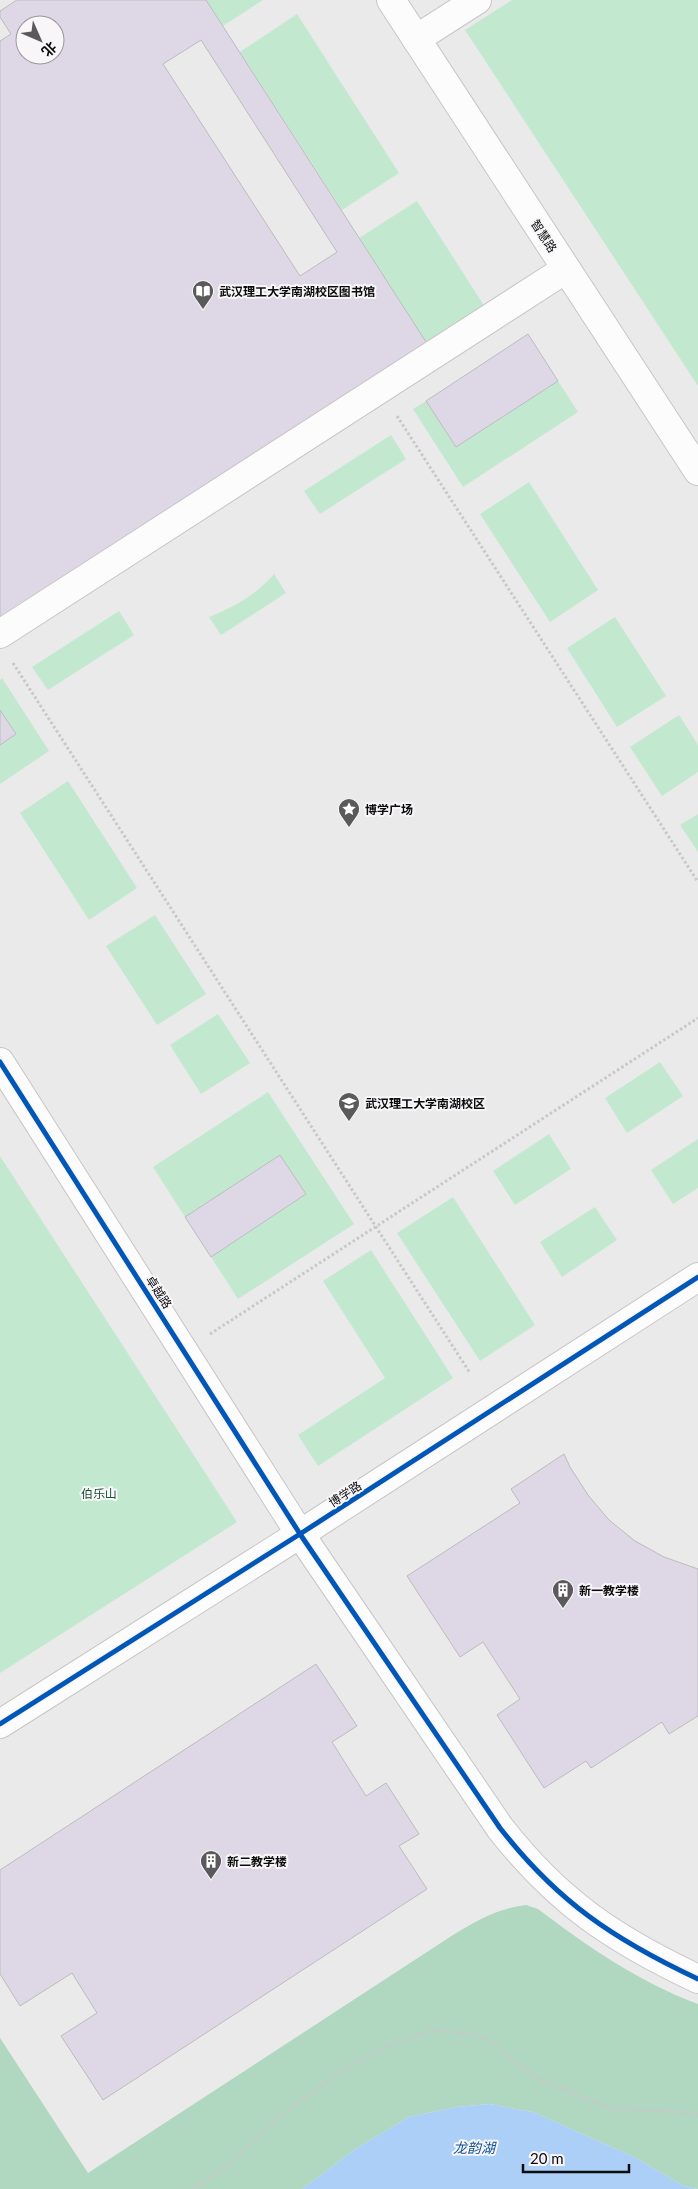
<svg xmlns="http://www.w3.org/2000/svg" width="698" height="2189" viewBox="0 0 698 2189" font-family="Lato,'Noto Sans SC',sans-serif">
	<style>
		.green { fill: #c2e9d0 }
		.forest { fill: #b0d7bf }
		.water { fill: #accff7 }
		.building { fill: #ded8e6; stroke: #bcbcbc; fill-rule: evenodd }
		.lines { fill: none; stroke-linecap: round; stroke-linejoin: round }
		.minor-casing { stroke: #c7c6c7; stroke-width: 30 }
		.path { stroke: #c8c8c8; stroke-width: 3; stroke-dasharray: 2.5 2.5; stroke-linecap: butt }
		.minor { stroke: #fcfcfc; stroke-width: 28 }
		.cycleway-casing { stroke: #f8f6f9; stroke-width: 8 }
		.cycleway { stroke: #0057b8; stroke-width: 5 }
		.labels { text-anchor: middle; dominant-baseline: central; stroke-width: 4; stroke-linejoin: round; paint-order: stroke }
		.street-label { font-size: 12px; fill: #0c0c0d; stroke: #f8f6f9 }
		.poi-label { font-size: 12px; font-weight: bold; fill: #0c0c0d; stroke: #f8f6f9; text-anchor: start }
		.park-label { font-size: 12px; fill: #1c5234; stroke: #f8f6f9 }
		.water-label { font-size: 14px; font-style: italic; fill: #0e5395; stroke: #f8f6f9 }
	</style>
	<rect width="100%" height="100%" fill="#eaeaea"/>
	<g class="green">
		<path d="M206 0H263L223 26Z"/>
		<path d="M512 0H698V386L465 30Z"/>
		<path d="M297 14 399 173 342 210 240 52Z"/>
		<path d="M417 201 485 307 428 345 359 238Z"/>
		<path d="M558 381 578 412 463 487 413 409 426 401 456 447Z"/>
		<path d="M391 435 406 459 320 514 304 491Z"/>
		<path d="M529 482 598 590 550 622 480 514Z"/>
		<path d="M274 574 286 593 221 635 209 617C234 607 256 595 274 574Z"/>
		<path d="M119 611 134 635 48 690 32 667Z"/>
		<path d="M615 617 666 696 617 727 567 648Z"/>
		<path d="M2 678 49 751 0 784V680Z"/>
		<path d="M679 715 698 745V772L662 796 630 747Z"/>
		<path d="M68 781 137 888 89 920 20 813Z"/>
		<path d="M698 814V852L680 825Z"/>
		<path d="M155 915 206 994 157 1025 106 946Z"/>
		<path d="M218 1014 250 1063 201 1094 170 1045Z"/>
		<path d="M660 1062 683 1096 627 1133 605 1098Z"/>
		<path d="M268 1092 354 1224 238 1299 211 1257 306 1194 280 1155 185 1217 153 1167Z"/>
		<path d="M549 1134 571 1169 515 1205 493 1171Z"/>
		<path d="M698 1139V1188L673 1204 651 1170Z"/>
		<path d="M0 1156 237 1522 0 1673Z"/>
		<path d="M453 1197 535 1325 480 1361 397 1233Z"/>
		<path d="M595 1207 617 1240 562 1277 540 1242Z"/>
		<path d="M371 1250 453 1378 318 1466 298 1435 385 1378 323 1281Z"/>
	</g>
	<path class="forest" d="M526 1905 538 1909C588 1947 639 1982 698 2004V2189L684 2186 634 2157 533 2112 489 2104 456 2107 409 2117 357 2148 302 2189H0V2038L88 2173 453 1935C478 1920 496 1909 526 1905Z"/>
	<path class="water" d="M489 2104 533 2112 634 2157 684 2186 698 2189H302L357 2148 409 2117 456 2107Z"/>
	<g class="building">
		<path d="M17 0H206L428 345 0 621V41L11 34 0 17V11ZM25 25H55V55H25ZM201 40 337 252 300 276 163 64Z"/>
		<path d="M528 334 558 381 456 447 426 401Z"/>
		<path d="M0 710 16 734 0 745Z"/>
		<path d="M280 1155 306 1194 211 1257 185 1217Z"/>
		<path d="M564 1454 570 1467 588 1495 609 1520 635 1541 664 1557 698 1569V1716L669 1734 662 1722 591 1768 586 1761 544 1788 497 1715 520 1699 483 1642 460 1657 407 1576 520 1503 511 1489Z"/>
		<path d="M316 1664 357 1726 332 1742 366 1796 386 1783 419 1834 399 1846 427 1889 103 2100 61 2036 97 2013 72 1973 20 2006 0 1974V1870Z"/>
	</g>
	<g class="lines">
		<g class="minor-casing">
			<g id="minor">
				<path d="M391 0 698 471"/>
				<path d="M416 39 477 0"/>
				<path d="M0 634 566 269"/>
				<path d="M0 1062 300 1534 500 1828C558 1902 613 1939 698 1979"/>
				<path d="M0 1724 300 1534 698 1277"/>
			</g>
		</g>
		<g class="path">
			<path d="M397 416 698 882"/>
			<path d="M13 663 470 1373"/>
			<path d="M210 1334 698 1018"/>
			<path d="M192 2189 228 2165 280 2116 338 2073 389 2045 433 2030 470 2034 484 2038 493 2043 527 2071 543 2081 612 2109 686 2112 698 2115"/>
		</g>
		<use href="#minor" class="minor"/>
		<g class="cycleway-casing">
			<g id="cycleway">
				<path d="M0 1062 300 1534 500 1828C558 1902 613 1939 698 1979"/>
				<path d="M0 1724 300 1534 698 1277"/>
			</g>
		</g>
		<use href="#cycleway" class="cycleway"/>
	</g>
	<defs>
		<g id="library-pin" transform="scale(1.125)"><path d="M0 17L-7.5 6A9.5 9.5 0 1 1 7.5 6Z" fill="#5a5a5a" stroke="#f8f6f9"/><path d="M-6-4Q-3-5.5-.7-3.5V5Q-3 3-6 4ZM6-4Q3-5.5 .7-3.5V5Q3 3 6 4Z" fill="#fff"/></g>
		<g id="sight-pin" transform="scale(1.125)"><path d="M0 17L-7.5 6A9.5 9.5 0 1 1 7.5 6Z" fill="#5a5a5a" stroke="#f8f6f9"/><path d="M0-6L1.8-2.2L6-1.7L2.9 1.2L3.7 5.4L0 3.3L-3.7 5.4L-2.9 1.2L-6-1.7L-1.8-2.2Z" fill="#fff"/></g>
		<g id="university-pin" transform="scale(1.125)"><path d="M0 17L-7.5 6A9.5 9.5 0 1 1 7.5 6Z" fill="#5a5a5a" stroke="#f8f6f9"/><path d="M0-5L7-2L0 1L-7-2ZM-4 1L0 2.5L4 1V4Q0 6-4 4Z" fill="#fff"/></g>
		<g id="building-pin" transform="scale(1.125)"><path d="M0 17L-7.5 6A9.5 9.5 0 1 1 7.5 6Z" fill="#5a5a5a" stroke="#f8f6f9"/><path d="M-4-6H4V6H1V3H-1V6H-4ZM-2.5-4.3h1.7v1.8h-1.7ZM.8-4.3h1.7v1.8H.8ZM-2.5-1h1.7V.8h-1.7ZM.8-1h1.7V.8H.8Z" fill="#fff"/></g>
	</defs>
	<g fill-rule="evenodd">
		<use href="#library-pin" x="203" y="291"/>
		<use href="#sight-pin" x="349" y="809"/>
		<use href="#university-pin" x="349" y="1103"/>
		<use href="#building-pin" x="563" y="1590"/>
		<use href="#building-pin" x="211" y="1861"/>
	</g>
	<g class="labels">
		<g class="street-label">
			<text transform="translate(544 236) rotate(57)">智慧路</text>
			<text transform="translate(159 1292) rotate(57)">卓越路</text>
			<text transform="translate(345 1494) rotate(-33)">博学路</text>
		</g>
		<g class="poi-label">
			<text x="219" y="291">武汉理工大学南湖校区图书馆</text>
			<text x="365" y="809">博学广场</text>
			<text x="365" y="1103">武汉理工大学南湖校区</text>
			<text x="579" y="1590">新一教学楼</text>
			<text x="227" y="1861">新二教学楼</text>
		</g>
		<g class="park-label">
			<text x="99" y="1493">伯乐山</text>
		</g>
		<g class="water-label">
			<text x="474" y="2147">龙韵湖</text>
		</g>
	</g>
	<g transform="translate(40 40) rotate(135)"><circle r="24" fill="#f8f6f9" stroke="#9a989b"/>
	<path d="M0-4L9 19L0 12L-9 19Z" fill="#5a5a5a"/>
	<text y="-8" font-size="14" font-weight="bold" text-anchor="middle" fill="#0c0c0d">北</text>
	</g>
	<path d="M523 2164v8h106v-8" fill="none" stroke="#0c0c0d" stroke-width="2.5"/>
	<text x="530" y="2164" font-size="15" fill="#0c0c0d" stroke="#f8f6f9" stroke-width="4" paint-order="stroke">20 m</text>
</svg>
